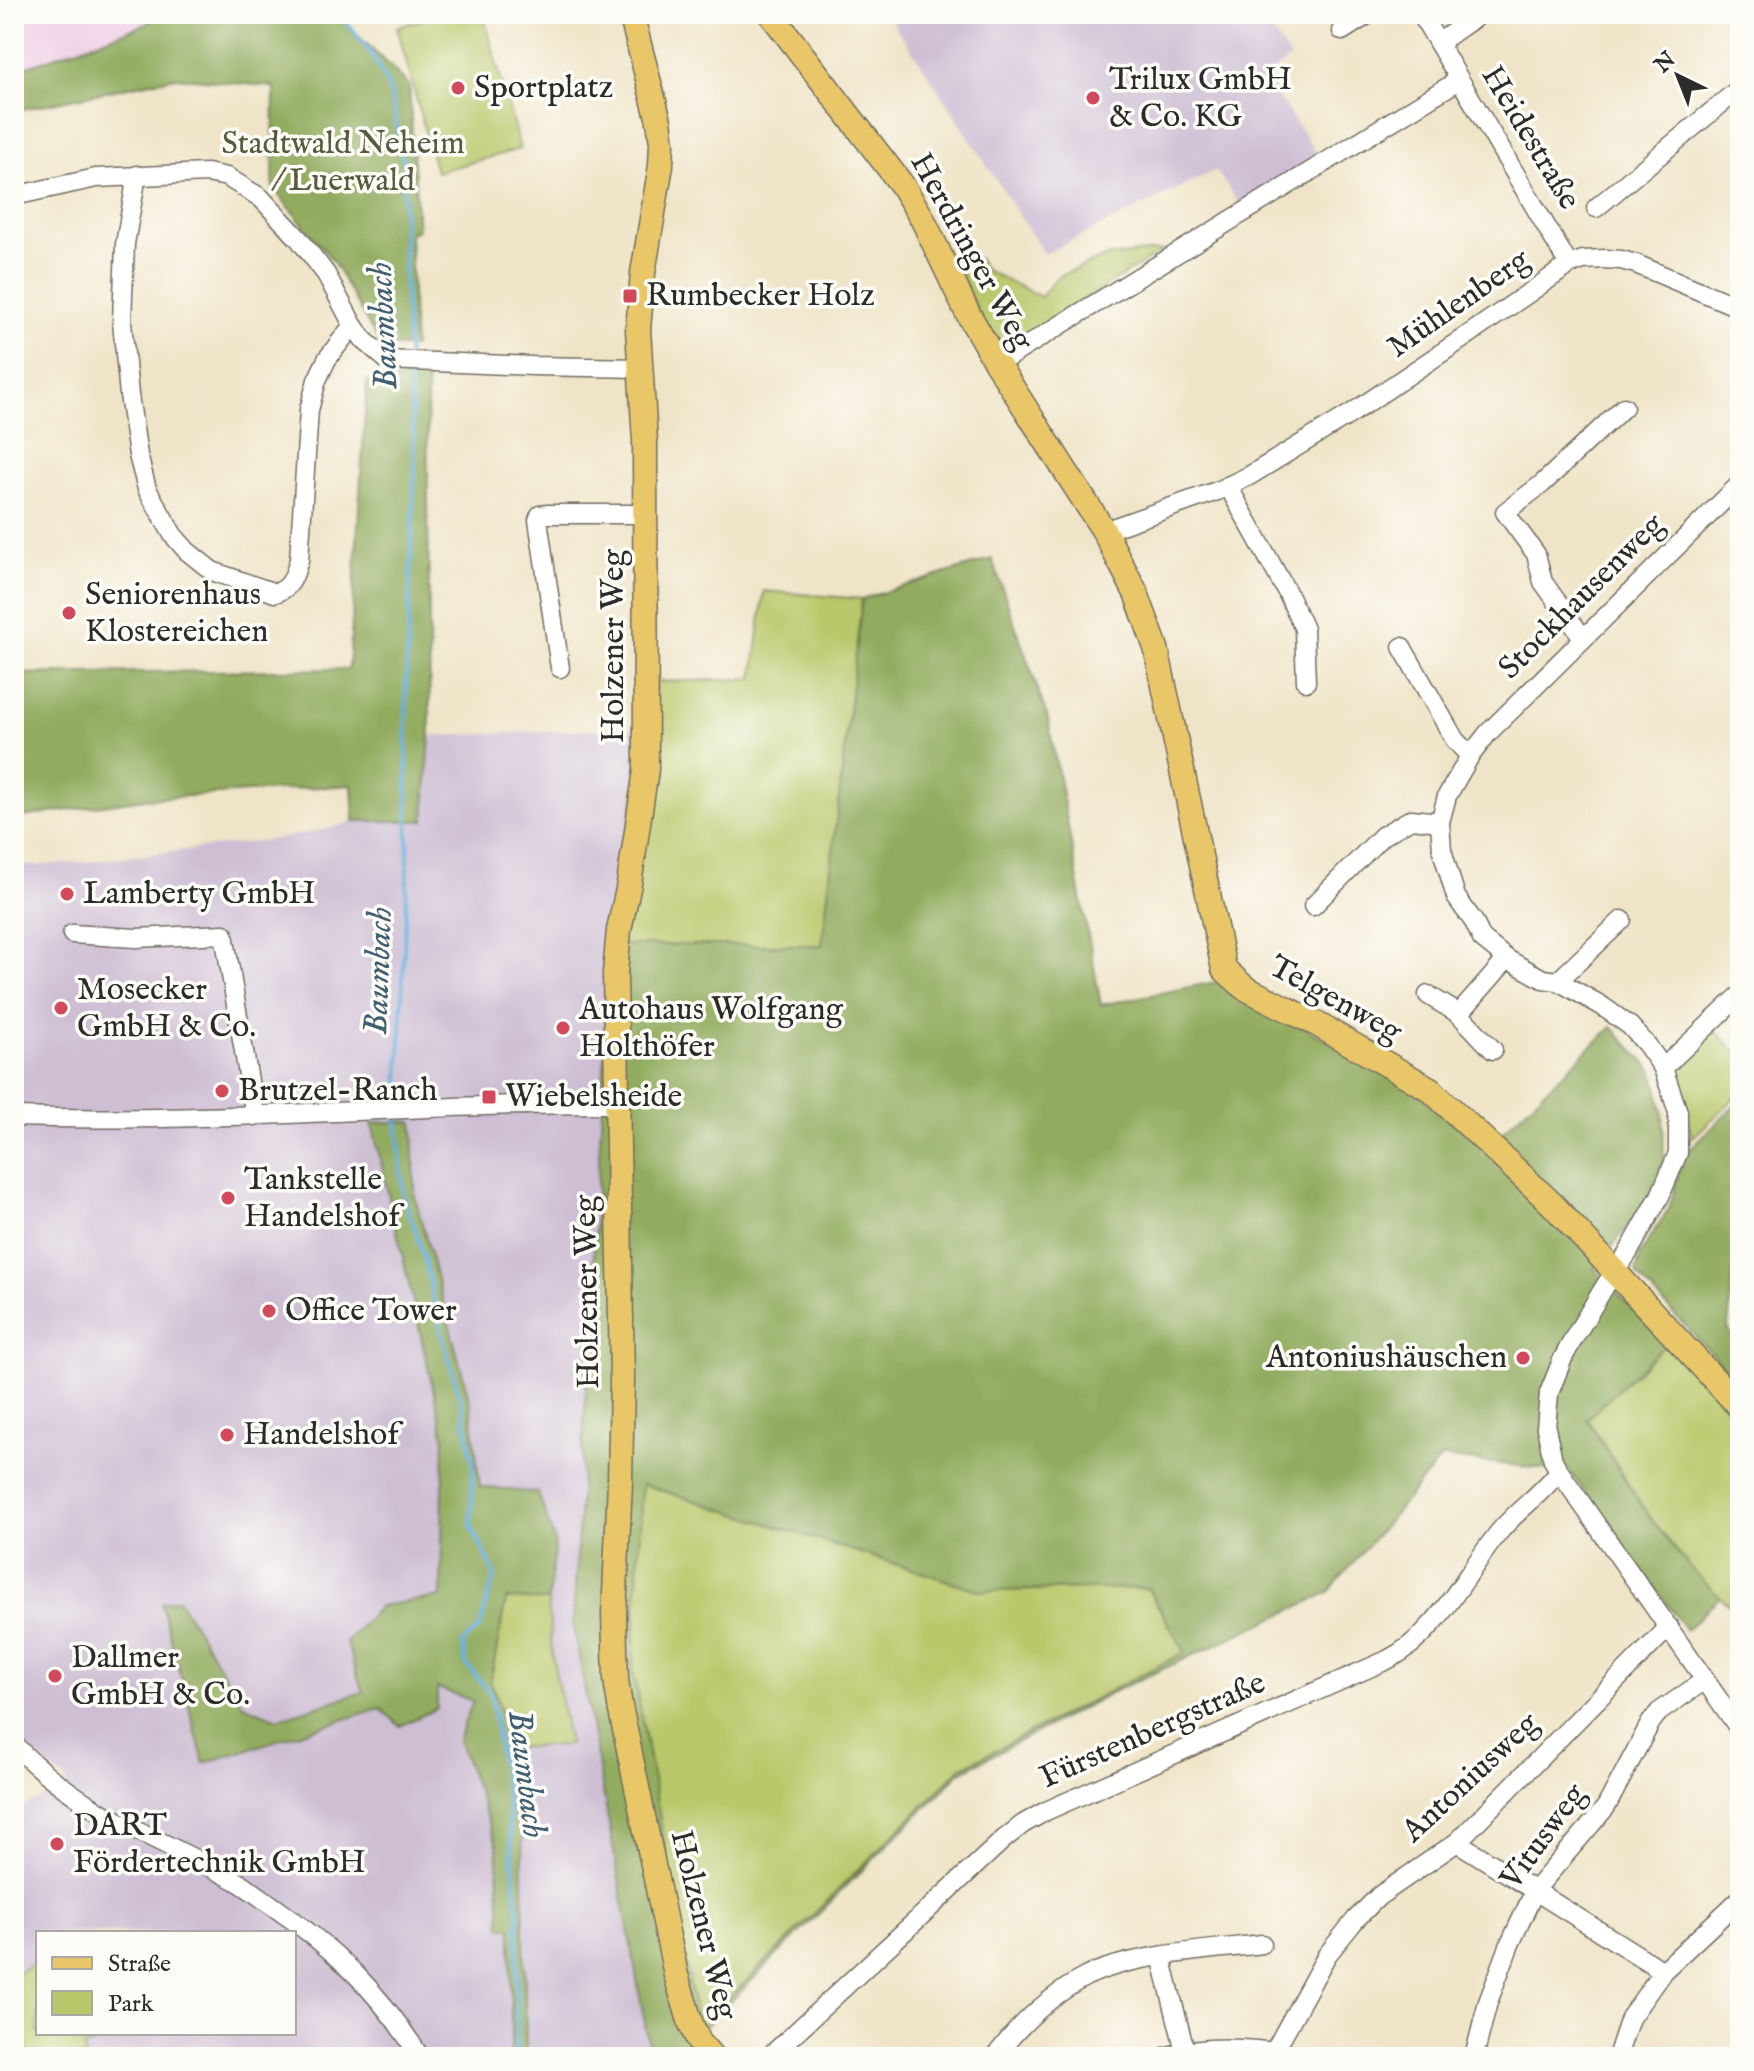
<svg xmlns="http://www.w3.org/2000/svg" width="1754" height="2071" viewBox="0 0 1754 2071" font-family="'IM FELL English',serif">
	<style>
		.built { fill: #efd0e7 }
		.industrial { fill: #cdbed3; fill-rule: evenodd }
		.green { fill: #b9c86b; stroke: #727a4b; stroke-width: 2 }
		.forest { fill: #92ac5f; stroke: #5e6c45; stroke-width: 2; fill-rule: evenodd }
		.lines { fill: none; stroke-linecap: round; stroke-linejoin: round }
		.stream { stroke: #65aedd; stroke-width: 4 }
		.minor-casing { stroke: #706c62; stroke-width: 21 }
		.major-casing { stroke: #706c62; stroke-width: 27 }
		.minor { stroke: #fff; stroke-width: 18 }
		.major { stroke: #e9c769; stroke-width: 24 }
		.poi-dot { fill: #d1495b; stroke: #fdfcf7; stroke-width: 3 }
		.labels { text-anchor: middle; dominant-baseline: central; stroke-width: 7; stroke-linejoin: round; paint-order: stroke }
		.poi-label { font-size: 32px; fill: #2b2b2b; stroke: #fdfcf7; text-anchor: start }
		.street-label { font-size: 32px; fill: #2b2b2b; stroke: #fdfcf7 }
		.park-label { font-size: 32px; fill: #565a3e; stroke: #fdfcf7 }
		.water-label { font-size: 34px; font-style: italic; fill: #425f72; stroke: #fdfcf7 }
	</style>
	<rect width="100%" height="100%" fill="#fdfcf7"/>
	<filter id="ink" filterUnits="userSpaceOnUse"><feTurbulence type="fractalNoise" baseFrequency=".0125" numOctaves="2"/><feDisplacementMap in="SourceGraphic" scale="16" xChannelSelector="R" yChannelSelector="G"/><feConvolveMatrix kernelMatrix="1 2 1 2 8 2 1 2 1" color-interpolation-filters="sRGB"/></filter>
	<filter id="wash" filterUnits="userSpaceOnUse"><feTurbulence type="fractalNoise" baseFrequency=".006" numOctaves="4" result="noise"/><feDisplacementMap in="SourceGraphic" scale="32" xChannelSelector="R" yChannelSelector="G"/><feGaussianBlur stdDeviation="1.8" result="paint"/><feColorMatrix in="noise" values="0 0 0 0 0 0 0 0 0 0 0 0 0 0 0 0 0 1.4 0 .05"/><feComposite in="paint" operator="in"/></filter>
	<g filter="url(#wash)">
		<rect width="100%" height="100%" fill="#efe4c7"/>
		<path class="built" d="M14 14H155L147 24 14 71Z"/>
		<g class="industrial">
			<path d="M887 14H1262L1290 58 1265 77 1323 163 1242 209 1216 170 1044 254 930 77Z"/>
			<path d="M648 727 573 1624 651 2057H14V1811L52 1793 67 1782 14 1736V867L85 862 277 839 331 828 354 821H423L430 736ZM38 1933H294V2033H38Z"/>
		</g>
		<g class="green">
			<path d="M444 14H483L520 149 436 172 397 27Z"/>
			<path d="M1164 250 1010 345 992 343 959 271 978 259 985 270 1041 297 1057 277 1105 257Z"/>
			<path d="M764 591 862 599 822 945H611L652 682 753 679Z"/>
			<path d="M1714 1030 1740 1055V1093L1692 1138 1677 1063Z"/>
			<path d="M1666 1344 1740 1421V1615L1696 1575 1643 1508 1587 1418Z"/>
			<path d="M642 1484 981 1591 1147 1588 1186 1652 961 1768 700 2027 695 2013 633 1670Z"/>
			<path d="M506 1598 548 1601 552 1654 569 1745 510 1748 496 1695 490 1683Z"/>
			<path d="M38 1961V2033H130L84 2047 85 2057H28L15 1974Z"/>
		</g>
		<g class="forest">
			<path d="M155 14H336L409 85 418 229 410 234 414 347H381L333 261 273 188 274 87 176 77 14 111V71L147 24Z"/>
			<path d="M427 376 430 736 424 821H354L352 785 144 799 14 818V674L349 669 367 381Z"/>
			<path d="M992 559 1048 719 1101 1005 1215 982 1291 1020 1416 1092 1485 1148 1612 1027 1653 1071 1663 1112 1664 1160 1648 1198 1615 1243 1594 1268 1666 1344 1587 1419C1626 1482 1664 1547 1720 1597L1686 1630 1570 1472 1442 1457 1328 1593 1117 1690 961 1772 682 2050 672 2057H651L573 1624 611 945H822L862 599ZM642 1484 981 1591 1148 1588 1185 1652 961 1768 701 2026 695 2013 633 1670Z"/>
			<path d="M1740 1101V1175L1730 1186 1735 1250 1728 1328 1740 1349V1384L1636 1274 1640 1254 1669 1209 1678 1175 1680 1158Z"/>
			<path d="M413 1121 415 1197 470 1402 480 1487 538 1493 555 1543 548 1601 506 1599 490 1683 496 1695 510 1748 522 1820 526 2057H511V1928L501 1926 497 1844 458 1740 473 1701 437 1688V1708L400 1726 380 1708 204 1763 161 1603 178 1599 243 1705 277 1719 363 1692 346 1642 380 1606 441 1597 444 1436 372 1123Z"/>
		</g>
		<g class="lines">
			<g class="stream">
				<path d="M337 14 351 27 374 58 390 90 404 165V264L408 355"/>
				<path d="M398 1103 408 853 406 685 415 459 409 368"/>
				<path d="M397 1116 403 1194 424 1257 440 1327 462 1406 473 1464 471 1525 495 1574 479 1629 463 1642 465 1662 491 1695 507 1800 518 1915 516 2057"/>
				<path d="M14 1787 18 1785"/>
			</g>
		</g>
	</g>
	<g filter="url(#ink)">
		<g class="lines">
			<g class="minor-casing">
				<g id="minor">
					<path d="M1421 14 1569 265"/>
					<path d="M1342 31 1369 14"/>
					<path d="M1438 43 1480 14"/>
					<path d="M137 175 125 244 122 322 129 395 138 455 147 489 173 535 187 551 212 571 275 593C292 588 294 576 299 560L309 410 317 380 327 359 353 325"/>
					<path d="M14 196 96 178 207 173 227 177 261 198 299 239 326 274 353 325 364 340 387 360 533 366 640 368"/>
					<path d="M1596 208 1740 88"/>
					<path d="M997 364 1459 80"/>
					<path d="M1740 484 1488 733 1470 756 1447 796 1440 822 1442 850 1456 897 1474 922 1482 939 1507 959 1543 979 1558 981 1602 1006 1630 1026 1647 1045 1663 1068 1678 1112V1153L1660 1196 1628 1253 1605 1286 1575 1336 1563 1358 1549 1393 1546 1428 1553 1460 1559 1471 1740 1730"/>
					<path d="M1228 486 1288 594 1304 629 1306 682"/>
					<path d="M1104 531 1217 491 1249 476 1352 413 1468 335 1569 265 1583 260 1606 259 1621 260 1636 264 1740 308"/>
					<path d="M1583 638 1543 582 1536 554 1505 512 1542 484 1624 407"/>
					<path d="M1402 647 1455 740 1470 756"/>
					<path d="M560 668 538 520 540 515 548 514H645"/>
					<path d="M1313 906 1382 836 1411 819 1440 822"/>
					<path d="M72 934 136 938 224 934 255 1116"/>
					<path d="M1558 981 1622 920"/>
					<path d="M1428 995 1459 1014 1493 1050"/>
					<path d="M1459 1014 1507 959"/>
					<path d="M1663 1068 1740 995"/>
					<path d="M14 1117C215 1124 415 1103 616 1104"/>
					<path d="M14 1744C39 1772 71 1794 102 1813 146 1835 191 1856 235 1880 247 1887 259 1896 270 1904 333 1947 380 1992 420 2057"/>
					<path d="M1457 1842 1663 1971"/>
					<path d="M1161 1956 1185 2051"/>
					<path d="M769 2057 1004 1839 1023 1824 1046 1811 1387 1660C1437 1636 1465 1574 1499 1532 1517 1510 1542 1494 1559 1471"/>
					<path d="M995 2057C1019 2025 1051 1995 1087 1976 1132 1954 1212 1950 1262 1944"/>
					<path d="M1164 2057C1211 2043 1261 2049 1309 2057"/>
					<path d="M1271 2057 1327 1955 1356 1919 1379 1896 1457 1842 1669 1627"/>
					<path d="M1474 2057 1488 2002 1510 1944 1535 1890 1606 1807 1651 1722 1659 1712 1705 1680"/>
					<path d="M1617 2057 1630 2018 1663 1971 1740 1899"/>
				</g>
			</g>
			<g class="major-casing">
				<g id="major">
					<path d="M631 14 659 121 662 143 661 165 643 273 638 329 645 441 646 770 629 884 619 930 615 973 622 1378 620 1482 614 1615 616 1680 620 1706 676 1975 691 2024 699 2042 712 2057"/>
					<path d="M771 14 902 185 922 218 967 312 997 364 1104 531 1136 593 1156 648 1224 969 1245 988 1313 1022 1430 1089 1552 1204 1740 1407"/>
				</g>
			</g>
			<use href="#minor" class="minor"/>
			<use href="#major" class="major"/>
		</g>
	</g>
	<g class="poi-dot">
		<circle cx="458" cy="88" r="8"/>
		<circle cx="1093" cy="98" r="8"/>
		<rect x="622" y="288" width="16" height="16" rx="4"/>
		<circle cx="69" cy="613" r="8"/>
		<circle cx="67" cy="894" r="8"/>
		<circle cx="61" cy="1008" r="8"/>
		<circle cx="563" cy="1028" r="8"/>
		<circle cx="222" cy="1091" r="8"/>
		<rect x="481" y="1089" width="16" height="16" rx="4"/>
		<circle cx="228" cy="1198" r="8"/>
		<circle cx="269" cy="1311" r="8"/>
		<circle cx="1523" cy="1358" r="8"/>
		<circle cx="227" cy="1435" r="8"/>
		<circle cx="55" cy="1676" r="8"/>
		<circle cx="57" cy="1844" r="8"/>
	</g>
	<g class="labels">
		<g class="poi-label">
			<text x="1109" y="80">Trilux GmbH<tspan x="1109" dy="37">&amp; Co. KG</tspan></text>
			<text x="474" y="88">Sportplatz</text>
			<text x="646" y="296">Rumbecker Holz</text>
			<text x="85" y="595">Seniorenhaus<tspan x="85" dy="37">Klostereichen</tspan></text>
			<text x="83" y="894">Lamberty GmbH</text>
			<text x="77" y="990">Mosecker<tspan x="77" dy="37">GmbH &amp; Co.</tspan></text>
			<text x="579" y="1010">Autohaus Wolfgang<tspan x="579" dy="37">Holthöfer</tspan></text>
			<text x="238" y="1091">Brutzel-Ranch</text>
			<text x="505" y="1097">Wiebelsheide</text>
			<text x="244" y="1180">Tankstelle<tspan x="244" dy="37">Handelshof</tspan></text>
			<text x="285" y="1311">Office Tower</text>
			<text x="1507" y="1358" text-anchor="end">Antoniushäuschen</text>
			<text x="243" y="1435">Handelshof</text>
			<text x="71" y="1658">Dallmer<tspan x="71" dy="37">GmbH &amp; Co.</tspan></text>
			<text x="73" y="1826">DART<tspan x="73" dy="37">Fördertechnik GmbH</tspan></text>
		</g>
		<g class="street-label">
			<text transform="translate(1530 138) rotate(59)">Heidestraße</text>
			<text transform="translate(971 252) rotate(61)">Herdringer Weg</text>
			<text transform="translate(1459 304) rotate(-35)">Mühlenberg</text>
			<text transform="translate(1582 597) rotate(-45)">Stockhausenweg</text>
			<text transform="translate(614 646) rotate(-90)">Holzener Weg</text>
			<text transform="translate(1335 1000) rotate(29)">Telgenweg</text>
			<text transform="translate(588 1292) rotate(-91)">Holzener Weg</text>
			<text transform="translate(1153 1731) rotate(-24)">Fürstenbergstraße</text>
			<text transform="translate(1471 1778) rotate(-43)">Antoniusweg</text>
			<text transform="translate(1544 1837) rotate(-54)">Vitusweg</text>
			<text transform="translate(703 1925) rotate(76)">Holzener Weg</text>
		</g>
		<g class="park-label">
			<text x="343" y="144">Stadtwald Neheim<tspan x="343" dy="37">/ Luerwald</tspan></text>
		</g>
		<g class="water-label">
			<text transform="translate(384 326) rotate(-93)">Baumbach</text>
			<text transform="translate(379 971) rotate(-88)">Baumbach</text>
			<text transform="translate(526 1774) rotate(83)">Baumbach</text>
		</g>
	</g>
	<rect width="1754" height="2071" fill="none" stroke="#fdfcf7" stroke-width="48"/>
	<rect x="36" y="1931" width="260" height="104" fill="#fdfcf7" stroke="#a9a8a5" stroke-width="2"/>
	<rect x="52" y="1957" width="40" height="12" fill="#e9c769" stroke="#a9a8a5" stroke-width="2"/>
	<text x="108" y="1971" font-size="24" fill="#2b2b2b">Straße</text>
	<rect x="52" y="1991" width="40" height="24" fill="#b9c86b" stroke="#a9a8a5" stroke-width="2"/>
	<text x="108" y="2011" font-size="24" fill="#2b2b2b">Park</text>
	<g transform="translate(1678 76) rotate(317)" stroke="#fdfcf7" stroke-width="6" paint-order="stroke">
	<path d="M0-6L14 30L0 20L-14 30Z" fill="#2b2b2b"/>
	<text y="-12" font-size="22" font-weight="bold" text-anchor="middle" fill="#2b2b2b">N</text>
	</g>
</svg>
